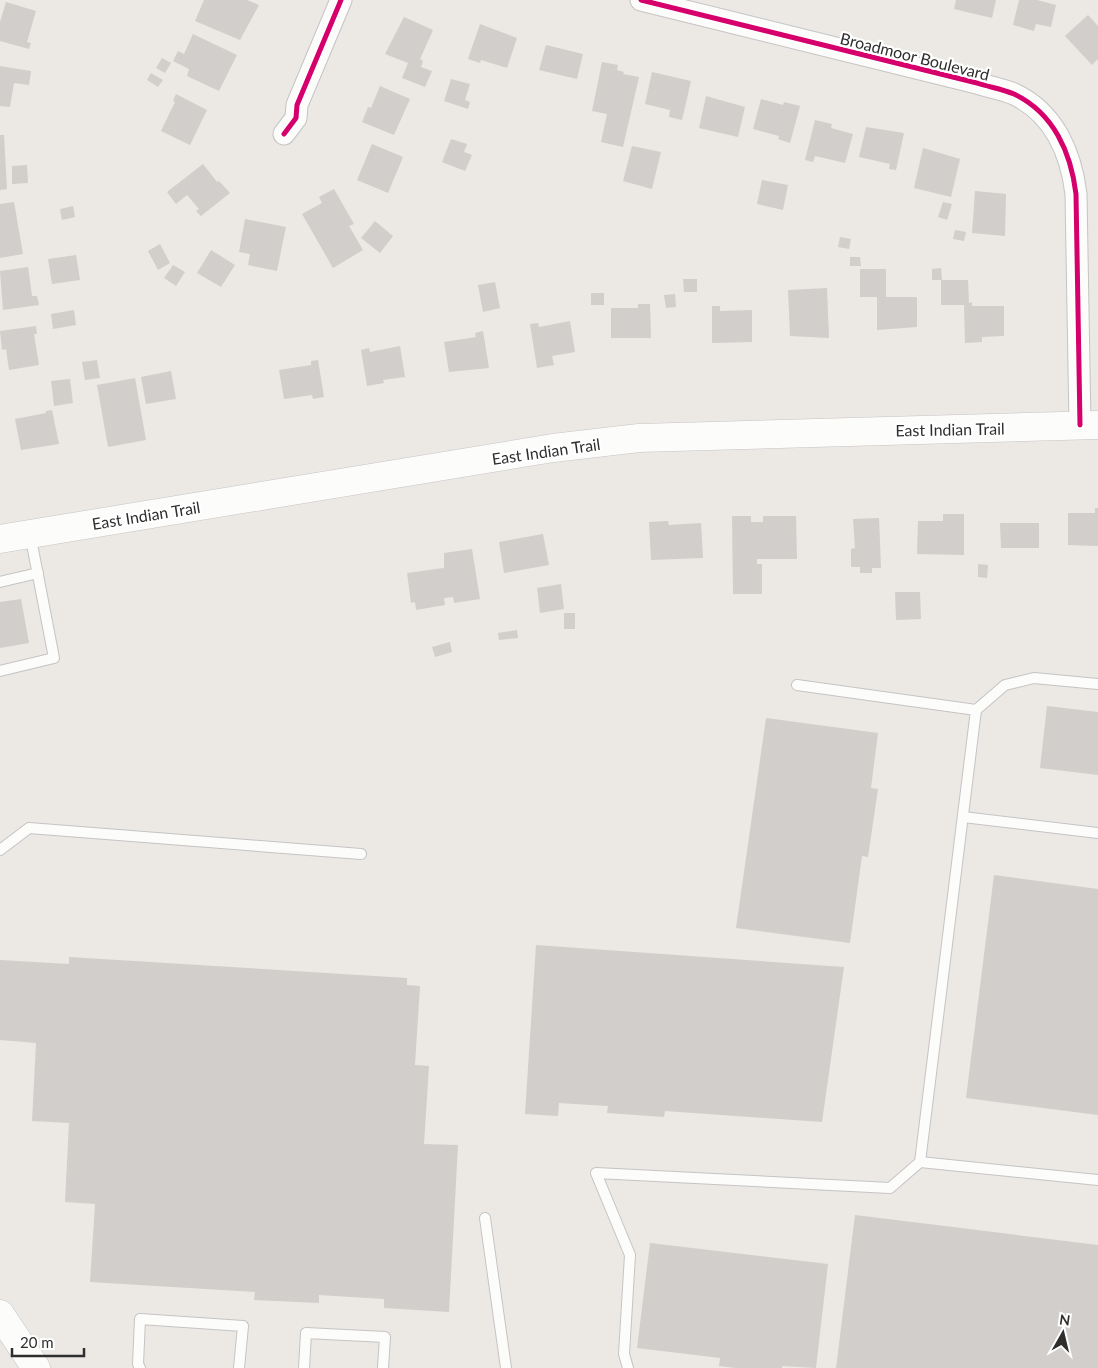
<svg xmlns="http://www.w3.org/2000/svg" width="1098" height="1368" viewBox="0 0 1098 1368" font-family="Lato,sans-serif">
	<style>
		.building { fill: #d1cecb }
		.lines { fill: none; stroke-linecap: round; stroke-linejoin: round }
		.service-casing { stroke: #c5c4c5; stroke-width: 12 }
		.minor-casing { stroke: #c5c4c5; stroke-width: 23 }
		.secondary-casing { stroke: #c5c4c5; stroke-width: 29 }
		.service { stroke: #fcfcfb; stroke-width: 10 }
		.minor { stroke: #fcfcfb; stroke-width: 21 }
		.secondary { stroke: #fcfcfb; stroke-width: 28 }
		.cycleway-casing { stroke: #fff; stroke-width: 8 }
		.cycleway { stroke: #d6006c; stroke-width: 5 }
		.labels { text-anchor: middle; dominant-baseline: central; stroke-width: 4.5; stroke-linejoin: round; paint-order: stroke }
		.street-label { font-size: 16px; fill: #2e2e2e; stroke: #fff }
	</style>
	<rect width="100%" height="100%" fill="#ece8e4"/>
	<g class="building">
		<path d="M204 0H247L259 5 240 40 195 21Z"/>
		<path d="M956 0H996L992 18 954 9Z"/>
		<path d="M1019 0H1037L1056 5 1051 27 1036 24 1034 31 1013 25Z"/>
		<path d="M6 2 36 11 27 42 31 43 29 49 0 41V22Z"/>
		<path d="M1088 15 1098 26V59L1092 65 1065 36Z"/>
		<path d="M404 17 433 30 420 59 423 61 421 67 432 71 425 87 402 78 408 63 385 54Z"/>
		<path d="M480 24 517 38 507 68 481 60 480 63 468 59Z"/>
		<path d="M193 34 237 55 219 91 187 76 189 69 173 61 178 51 184 54Z"/>
		<path d="M546 45 583 54 577 79 539 70Z"/>
		<path d="M162 58 171 63 165 73 156 68Z"/>
		<path d="M602 62 618 65 617 70 624 72 623 74 639 77 623 147 601 142 607 114 592 111Z"/>
		<path d="M0 66 31 71 29 85 14 83 10 107 0 106Z"/>
		<path d="M652 72 691 81 682 120 669 117 670 110 645 104Z"/>
		<path d="M151 73 163 80 158 87 147 80Z"/>
		<path d="M451 79 470 84 465 100 470 102 468 109 444 101Z"/>
		<path d="M380 86 410 99 394 135 362 122 368 107 371 108Z"/>
		<path d="M176 94 207 110 190 145 161 131 175 102 173 101Z"/>
		<path d="M706 96 745 107 738 137 699 128Z"/>
		<path d="M761 99 783 105 784 102 800 106 790 143 778 139 779 136 753 129Z"/>
		<path d="M815 120 832 124 831 128 853 134 845 163 815 156 813 162 805 160Z"/>
		<path d="M866 127 904 133 896 170 889 169 890 164 859 157Z"/>
		<path d="M0 135H4L7 189 0 190Z"/>
		<path d="M451 139 467 144 464 152 472 155 465 171 442 162Z"/>
		<path d="M372 144 403 157 388 193 357 180Z"/>
		<path d="M632 146 661 152 652 189 623 181Z"/>
		<path d="M923 148 960 159 951 197 914 188Z"/>
		<path d="M203 164 217 182 219 181 230 193 201 216 196 211 199 209 187 195 176 204 167 192Z"/>
		<path d="M27 165 28 183 12 184V166Z"/>
		<path d="M762 180 788 185 783 210 757 204Z"/>
		<path d="M334 189 354 224 349 226 363 250 333 268 302 214 322 203 319 197Z"/>
		<path d="M975 191 1006 194 1005 236 972 233Z"/>
		<path d="M14 202 23 254 0 258V204Z"/>
		<path d="M943 202 952 204 947 220 938 217Z"/>
		<path d="M73 206 75 217 62 220 60 209Z"/>
		<path d="M245 219 286 227 277 271 248 265 250 254 239 252Z"/>
		<path d="M375 221 393 236 380 253 361 238Z"/>
		<path d="M955 230 966 232 964 241 953 239Z"/>
		<path d="M840 237 851 239 849 249 838 247Z"/>
		<path d="M160 244 170 263 158 270 148 251Z"/>
		<path d="M211 250 235 265 221 287 197 273Z"/>
		<path d="M76 255 80 280 52 284 48 259Z"/>
		<path d="M850 257H860L861 266H850Z"/>
		<path d="M173 265 185 272 176 286 164 278Z"/>
		<path d="M28 267 32 296H37L39 305 3 310 0 271Z"/>
		<path d="M941 268 942 280H932V269Z"/>
		<path d="M860 269H886V297H917V327L877 330V297H860Z"/>
		<path d="M683 279H697V292H684Z"/>
		<path d="M941 280H968L969 303 972 302V306H1004V336L982 337V342L965 343 964 305H941Z"/>
		<path d="M495 282 500 308 483 312 478 285Z"/>
		<path d="M827 288 829 338 790 336 788 290Z"/>
		<rect x="591" y="293" width="13" height="12"/>
		<path d="M675 294 676 307 666 308 664 295Z"/>
		<path d="M638 304H650L651 338H611V308H638Z"/>
		<path d="M712 306H720V311L752 310V342L712 343Z"/>
		<path d="M74 310 76 325 53 329 51 314Z"/>
		<path d="M570 321 575 352 552 356 554 365 537 368 530 324 538 323 539 327Z"/>
		<path d="M36 326 37 334H34L39 365 9 370 6 349 2 350 0 331Z"/>
		<path d="M483 331 489 368 449 372 444 342 476 337 475 333Z"/>
		<path d="M400 346 405 377 383 380 384 383 367 386 361 350 369 348 370 352Z"/>
		<path d="M97 360 100 378 85 380 82 362Z"/>
		<path d="M318 360 324 397 313 399 312 395 284 399 279 370 311 365V361Z"/>
		<path d="M171 371 176 399 146 404 141 377Z"/>
		<path d="M135 378 146 440 108 447 97 385Z"/>
		<path d="M70 379 73 403 54 406 51 381Z"/>
		<path d="M52 410 59 444 21 450 15 419 46 413V411Z"/>
		<path d="M1095 508H1098V546L1068 545V513H1095Z"/>
		<path d="M943 514H964V555L917 554 918 521H943Z"/>
		<path d="M732 516H751V522H763V516H796L797 559H757V564H762V594H733Z"/>
		<path d="M879 518 881 568H872V573H860V567H851V549L855 548 853 519Z"/>
		<path d="M668 521 669 525 701 523 703 558 651 560 649 522Z"/>
		<path d="M1000 523H1039V548H1001Z"/>
		<path d="M543 534 549 565 504 573 499 542Z"/>
		<path d="M472 549 480 599 454 603 453 597 444 598 445 605 416 610 415 602 411 603 407 573 444 568V553Z"/>
		<path d="M978 564 988 565 987 578 978 577Z"/>
		<path d="M561 584 564 609 540 613 537 588Z"/>
		<path d="M895 592H920L921 619 896 620Z"/>
		<path d="M21 599 29 643 0 648V602Z"/>
		<rect x="564" y="613" width="11" height="16"/>
		<path d="M517 630 518 638 499 640 498 633Z"/>
		<path d="M450 642 452 652 435 657 432 647Z"/>
		<path d="M1047 706 1098 712V775L1040 768Z"/>
		<path d="M766 718 878 733 871 788 878 789 868 857 862 856 850 943 736 928Z"/>
		<path d="M994 875 1098 889V1115L966 1098Z"/>
		<path d="M536 945 844 967 822 1122 665 1111 664 1117 607 1113 608 1106 559 1103 558 1116 525 1114Z"/>
		<path d="M69 957 407 978V985L420 986 415 1065 429 1066 424 1144 458 1145 449 1312 384 1308V1299L319 1295V1303L254 1300 255 1292 90 1282 95 1204 65 1202 69 1123 32 1121 36 1043 0 1040V960L69 964Z"/>
		<path d="M855 1215 1098 1245V1368H836Z"/>
		<path d="M650 1243 828 1264 816 1368 782 1366V1368H736L719 1366 720 1358 637 1348Z"/>
	</g>
	<g class="lines">
		<g class="service-casing">
			<g id="service">
				<path d="M0 582 38 573"/>
				<path d="M0 671 54 658 30 534"/>
				<path d="M976 710 1005 685 1034 678 1098 684"/>
				<path d="M963 817 1098 833"/>
				<path d="M0 850 29 828 361 854"/>
				<path d="M920 1162 1098 1180"/>
				<path d="M485 1218 506 1368"/>
				<path d="M140 1368 138 1364 140 1319 243 1326 239 1368"/>
				<path d="M304 1368 306 1333 385 1337 383 1368"/>
				<path d="M628 1368 624 1354 630 1255 596 1173 890 1188 920 1162 976 710 797 685"/>
			</g>
		</g>
		<g class="minor-casing">
			<g id="minor">
				<path d="M641 0 977 83C989 87 1002 89 1014 94 1054 113 1071 153 1076 194L1080 425"/>
				<path d="M284 134 296 118 297 105 341 0"/>
			</g>
		</g>
		<g class="secondary-casing">
			<g id="secondary">
				<path d="M0 539 553 448 639 438 1098 425"/>
				<path d="M0 1314 36 1368"/>
			</g>
		</g>
		<use href="#service" class="service"/>
		<use href="#minor" class="minor"/>
		<use href="#secondary" class="secondary"/>
		<g class="cycleway-casing">
			<g id="cycleway">
				<path d="M641 0 977 83C989 87 1002 89 1014 94 1054 113 1071 153 1076 194L1080 425"/>
				<path d="M284 134 296 118 297 105 341 0"/>
			</g>
		</g>
		<use href="#cycleway" class="cycleway"/>
	</g>
	<g class="labels">
		<g class="street-label">
			<text transform="translate(915 56) rotate(14)">Broadmoor Boulevard</text>
			<text transform="translate(950 429) rotate(-1)">East Indian Trail</text>
			<text transform="translate(546 451) rotate(-8)">East Indian Trail</text>
			<text transform="translate(146 515) rotate(-9)">East Indian Trail</text>
		</g>
	</g>
	<g transform="translate(1063 1333) rotate(8)" stroke="#ffffff" stroke-width="4" paint-order="stroke">
	<path d="M0-4L9 19L0 12L-9 19Z" fill="#2e2e2e"/>
	<text y="-8" font-size="14" font-weight="bold" text-anchor="middle" fill="#2e2e2e">N</text>
	</g>
	<path d="M12 1348v8h72v-8" fill="none" stroke="#2e2e2e" stroke-width="2.5"/>
	<text x="20" y="1348" font-size="15" fill="#2e2e2e" stroke="#ffffff" stroke-width="4" paint-order="stroke">20 m</text>
</svg>
